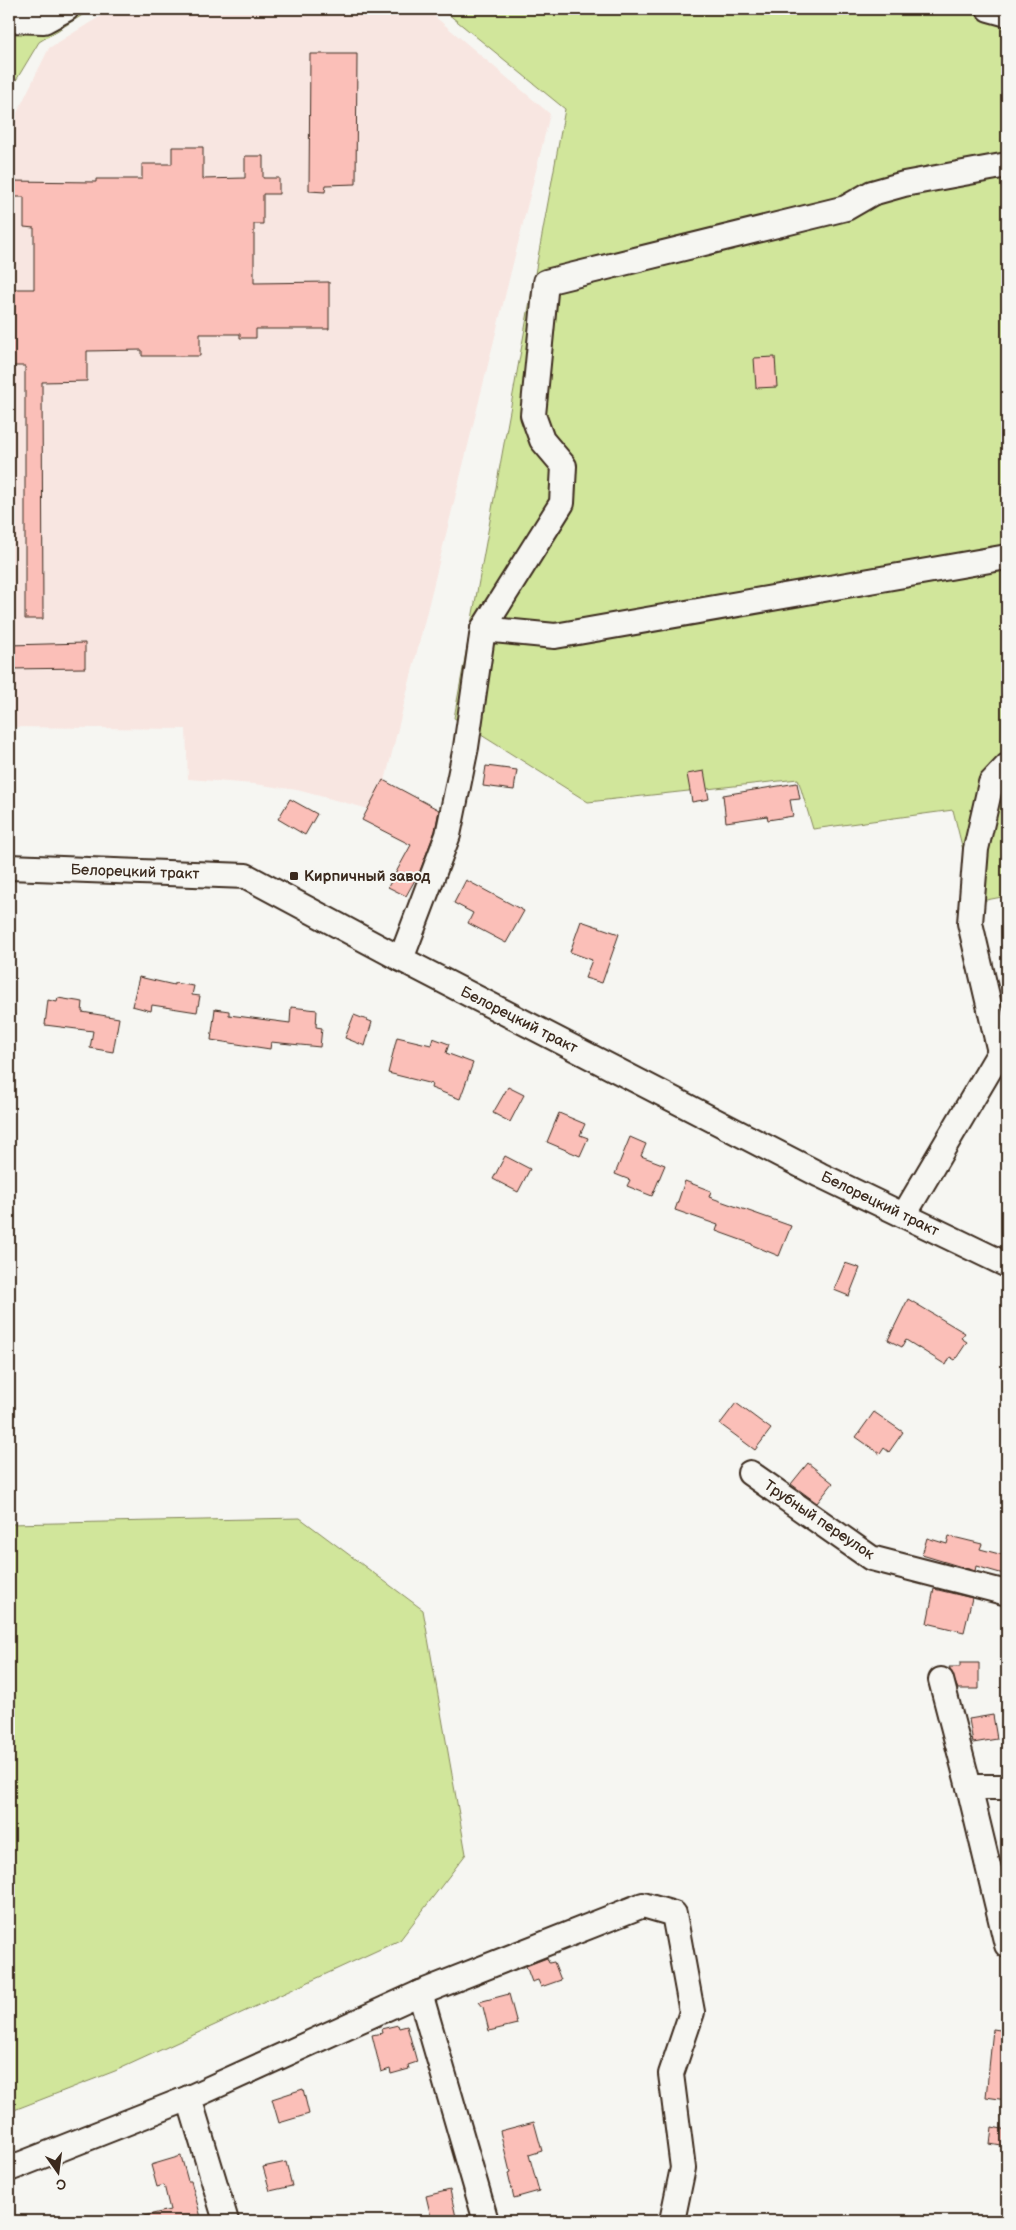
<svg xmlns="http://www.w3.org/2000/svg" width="1016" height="2230" viewBox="0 0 1016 2230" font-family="'Balsamiq Sans',sans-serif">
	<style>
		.built { fill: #f8e6e1 }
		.green { fill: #d1e69b; stroke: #86885c }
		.building { fill: #fbbfb8; stroke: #3b2a1e }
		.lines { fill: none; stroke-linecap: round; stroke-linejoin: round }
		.minor-casing { stroke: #3b2a1e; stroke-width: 28 }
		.minor { stroke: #f6f6f2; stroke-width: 24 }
		.poi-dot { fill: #3b2a1e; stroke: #f6f6f2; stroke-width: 2 }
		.labels { text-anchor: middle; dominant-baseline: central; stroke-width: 4; stroke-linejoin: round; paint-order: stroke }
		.street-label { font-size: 15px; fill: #3b2a1e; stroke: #f6f6f2 }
		.poi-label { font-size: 15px; font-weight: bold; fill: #3b2a1e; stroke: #f6f6f2; text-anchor: start }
	</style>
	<rect width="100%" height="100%" fill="#f6f6f2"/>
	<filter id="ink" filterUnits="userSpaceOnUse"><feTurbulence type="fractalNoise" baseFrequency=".02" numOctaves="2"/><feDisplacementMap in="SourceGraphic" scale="10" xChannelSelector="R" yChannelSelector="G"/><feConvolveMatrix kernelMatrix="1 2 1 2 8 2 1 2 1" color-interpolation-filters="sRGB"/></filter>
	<g filter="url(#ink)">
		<path class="built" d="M112 9H426L550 114 385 781 369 809 297 790 254 784 188 779 186 729 9 727V129L49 48Z"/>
		<g class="green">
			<path d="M9 9H92L39 42 9 92Z"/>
			<path d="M442 9H1007V896L976 902 953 810 813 829 798 779 588 802 454 718 565 109Z"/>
			<path d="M300 1518 423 1610 466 1854 400 1940 115 2071 9 2112V1524Z"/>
		</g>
		<g class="building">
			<path d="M310 54H357L356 184 326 185 325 192 309 191Z"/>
			<path d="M172 147H203V179L245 178V156H263V178H279V194H263V224H254V283L329 282V329H256V338H240V334H200V356H142V350L87 351V381L42 382 43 619H25V366H9V289H34V228L24 227V197H9V181L96 182V179H142V164H172Z"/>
			<path d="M775 357 777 387 756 388 754 358Z"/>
			<path d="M85 643V668L9 669V645Z"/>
			<path d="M486 766 517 770 514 790 483 786Z"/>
			<path d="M704 771 709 799 692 802 687 774Z"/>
			<path d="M383 780 439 810 435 831 420 871 406 896 388 887 411 845 362 820Z"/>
			<path d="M797 783 800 799 790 800 793 816 768 820 767 816 726 822 723 795Z"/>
			<path d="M290 799 317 814 305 835 278 819Z"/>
			<path d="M466 880 524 911 506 943 468 923 473 913 454 903Z"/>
			<path d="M581 921 619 934 602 983 585 978 592 960 570 952Z"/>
			<path d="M139 977 174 985V983L194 986 192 995 200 996 197 1012 152 1005 151 1011 132 1006Z"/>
			<path d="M58 998 83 1002 82 1012 119 1018 113 1052 90 1048 93 1031 45 1025 48 1000 57 1002Z"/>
			<path d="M291 1007 317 1010 316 1027 322 1028 320 1047 271 1042 270 1049 211 1040 215 1009 229 1011V1015L290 1023Z"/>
			<path d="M354 1015 372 1022 365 1046 345 1038Z"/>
			<path d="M397 1037 431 1045 433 1038 449 1044 446 1053 473 1063 460 1099 431 1088 432 1084 388 1073Z"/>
			<path d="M508 1087 524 1095 510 1122 493 1113Z"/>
			<path d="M559 1113 585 1124 580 1135 588 1138 580 1156 547 1142Z"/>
			<path d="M630 1137 646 1144 641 1156 665 1165 652 1196 627 1186 630 1180 615 1174Z"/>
			<path d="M505 1156 530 1169 518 1192 493 1179Z"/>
			<path d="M685 1181 711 1191 709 1197 791 1226 779 1256 752 1245V1244L716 1231 718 1225 675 1210Z"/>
			<path d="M845 1263 860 1268 849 1296 834 1290Z"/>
			<path d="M908 1299 965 1333 961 1338 967 1342 955 1360 950 1357 946 1365 906 1340 902 1347 888 1340Z"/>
			<path d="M736 1403 771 1429 755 1450 720 1424Z"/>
			<path d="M874 1412 903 1432 889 1452 884 1448 880 1454 856 1437Z"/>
			<path d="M808 1463 833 1483 817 1503 791 1484Z"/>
			<path d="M949 1536 982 1544 980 1549 1007 1556V1575L976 1566 975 1571 922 1555 927 1538 947 1544Z"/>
			<path d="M934 1589 972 1598 964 1632 927 1623Z"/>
			<path d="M960 1663H979V1689H958L949 1667H960Z"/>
			<path d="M993 1715 997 1739 973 1743 969 1719Z"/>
			<path d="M547 1958 549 1963 554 1962 561 1980 541 1987 538 1980 532 1982 526 1966Z"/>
			<path d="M509 1994 517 2024 489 2031 483 2007 479 2002Z"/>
			<path d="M398 2025 399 2028 407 2026 417 2062 408 2065 409 2069 391 2074 390 2069 381 2072 372 2035 382 2033 381 2029Z"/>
			<path d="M993 2029 1007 2031 1006 2100 986 2097Z"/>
			<path d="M303 2089 309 2114 279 2123 272 2099Z"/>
			<path d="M534 2122 542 2151 529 2155 539 2191 514 2198 508 2173 510 2172 500 2131Z"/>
			<path d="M992 2127 1007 2130V2147L990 2144Z"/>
			<path d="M181 2156 188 2181H191L202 2221H145L144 2216 170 2210 164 2185 157 2187 151 2165Z"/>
			<path d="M286 2162 292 2186 270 2191 263 2167Z"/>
			<path d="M450 2190 456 2217 432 2221 426 2196Z"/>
		</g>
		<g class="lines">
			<g class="minor-casing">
				<g id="minor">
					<path d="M989 9 1007 14"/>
					<path d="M9 20 44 21 66 9"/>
					<path d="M483 629 562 503 564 466 542 440 533 415 546 282 846 208 872 193 904 184 1007 165"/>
					<path d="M9 867 246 876 401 959 820 1175 1007 1265"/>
					<path d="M401 959 448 835 466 747 483 629 555 636 1007 557"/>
					<path d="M904 1215 1000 1052 970 923 976 849 991 783 1007 766"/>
					<path d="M750 1473 871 1558 1007 1593"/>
					<path d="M941 1680 969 1787H1007"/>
					<path d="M969 1787 1007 1945"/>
					<path d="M420 1993 486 2221"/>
					<path d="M9 2169 189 2098"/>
					<path d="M226 2221 189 2098 420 1993 643 1905 674 1914 692 2012 671 2074 683 2168 672 2221"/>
				</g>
			</g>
			<use href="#minor" class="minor"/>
		</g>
	</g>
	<rect class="poi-dot" x="289" y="871" width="10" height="10" rx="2.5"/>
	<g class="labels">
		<g class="street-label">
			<text transform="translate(135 872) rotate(2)">Белорецкий тракт</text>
			<text transform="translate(519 1020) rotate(27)">Белорецкий тракт</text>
			<text transform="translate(880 1204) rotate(26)">Белорецкий тракт</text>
			<text transform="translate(819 1520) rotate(34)">Трубный переулок</text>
		</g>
		<g class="poi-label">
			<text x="304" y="876">Кирпичный завод</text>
		</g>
	</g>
	<rect width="1016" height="2230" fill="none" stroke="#f6f6f2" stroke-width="30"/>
	<rect x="15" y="15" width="986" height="2200" fill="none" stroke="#3b2a1e" stroke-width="2" filter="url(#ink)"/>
	<g transform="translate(58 2172) rotate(166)" stroke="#f6f6f2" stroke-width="4" paint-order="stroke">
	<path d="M0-4L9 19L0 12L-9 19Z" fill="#3b2a1e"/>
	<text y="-8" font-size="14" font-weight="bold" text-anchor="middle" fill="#3b2a1e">С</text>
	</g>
</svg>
